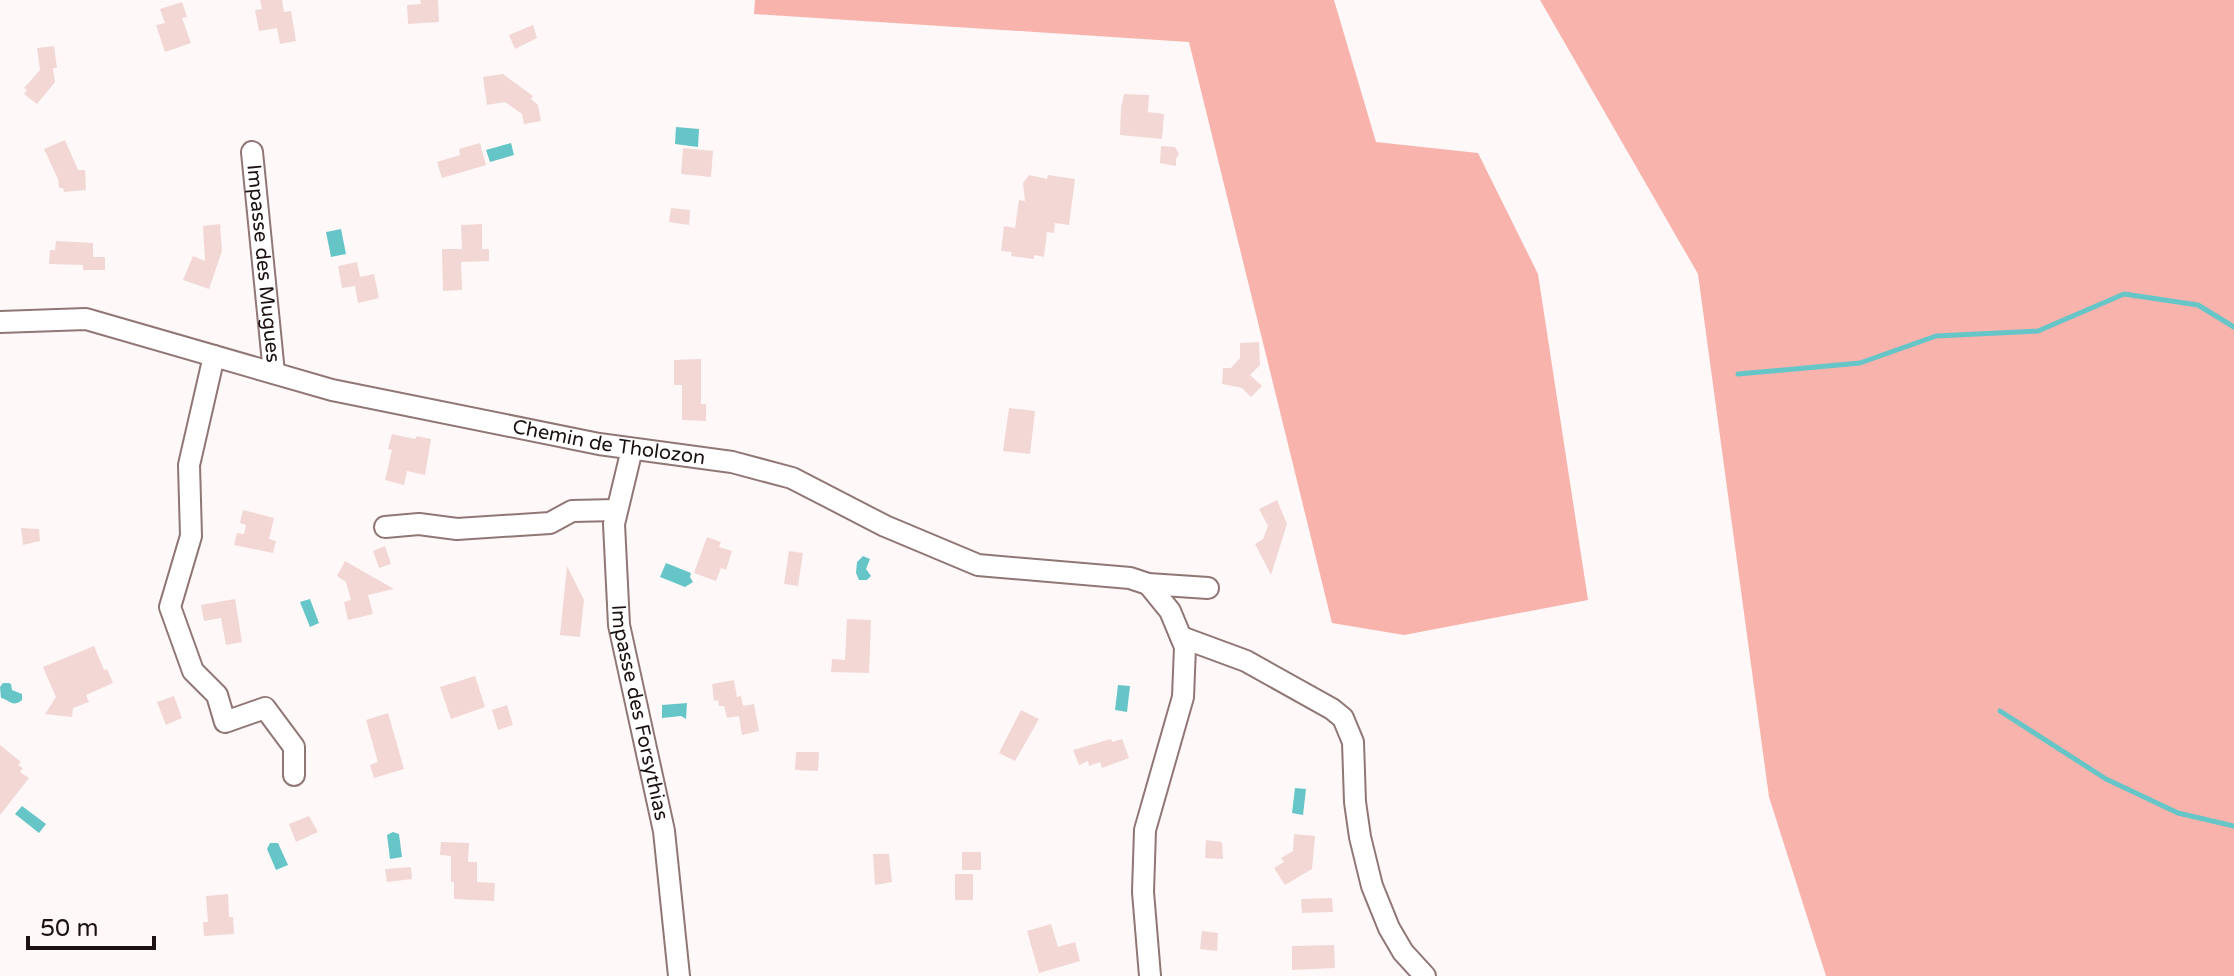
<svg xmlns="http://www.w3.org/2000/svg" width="2234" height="976" viewBox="0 0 2234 976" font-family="'Varela Round',sans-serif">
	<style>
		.green { fill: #f9b3ad }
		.water { fill: #66c5c7 }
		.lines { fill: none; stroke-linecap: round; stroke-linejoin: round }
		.stream { stroke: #66c5c7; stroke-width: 5 }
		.building { fill: #f3d7d5 }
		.minor-casing { stroke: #907775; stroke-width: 24 }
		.minor { stroke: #fff; stroke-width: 20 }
		.labels { text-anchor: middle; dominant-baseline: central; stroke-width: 6; stroke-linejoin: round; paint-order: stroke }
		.street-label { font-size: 20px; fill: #1b1211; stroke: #fef8f8 }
	</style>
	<rect width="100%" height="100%" fill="#fef8f8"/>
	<g class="green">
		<path d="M755 0H1334L1376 142 1478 153 1538 274 1588 600 1404 635 1332 623 1189 42 754 14Z"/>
		<path d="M1540 0H2234V976H1826L1769 797 1698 274Z"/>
	</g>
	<g class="water">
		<path d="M676 127 699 129 698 147 675 144Z"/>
		<path d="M511 143 514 155 490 162 486 150Z"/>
		<path d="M341 229 346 254 331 257 326 232Z"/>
		<path d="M863 556 870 559 866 569 871 576 867 580H859L856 573 857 562Z"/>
		<path d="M666 563 691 573 690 577 693 582 685 587 660 577Z"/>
		<path d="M310 599 319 623 310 627 300 602Z"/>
		<path d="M3 683H9L11 684 12 690 22 694V700C12 708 10 700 1 698L0 687Z"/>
		<path d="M1118 685 1130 686 1127 712 1115 710Z"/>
		<path d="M687 703 686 719 681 716 662 718V705Z"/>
		<path d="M1295 788 1306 789 1303 815 1292 813Z"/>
		<path d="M22 806 46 824 39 833 15 814Z"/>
		<path d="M393 832 399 834 402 857 390 859 387 835Z"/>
		<path d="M270 843H278L288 865 276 870 267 849Z"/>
	</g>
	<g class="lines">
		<g class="stream">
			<path d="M1738 374 1860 363 1936 336 2038 331 2124 294 2198 305 2234 327"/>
			<path d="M2000 711 2106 779 2178 813 2234 826"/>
		</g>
	</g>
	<g class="building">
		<path d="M260 0H282L284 12 291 11 296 41 280 44 277 28 259 31 255 10 262 9Z"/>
		<path d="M420 0H438L439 22 408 24 407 5 421 4Z"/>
		<path d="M182 2 187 17 182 18 191 43 165 52 156 25 165 23 160 9Z"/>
		<path d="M533 25 537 38 515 49 509 35Z"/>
		<path d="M54 46 57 68H53L55 82 37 104 24 94 27 90 24 88 40 70 37 48Z"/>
		<path d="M503 74 533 96 531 99 538 105 541 121 524 124 522 114 505 102 487 105 483 77Z"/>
		<path d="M1124 94 1149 95 1148 112 1164 114 1162 139 1120 135 1121 108Z"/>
		<path d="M65 140 78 170H85L86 190 64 192 63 188H59L58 179 44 149Z"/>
		<path d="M480 143 486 165 442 178 437 162 460 155 459 149Z"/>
		<path d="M1161 146 1175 147 1179 154 1176 159V166L1160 163Z"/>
		<path d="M683 148 713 151 711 177 681 174Z"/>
		<path d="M1029 175 1047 179 1048 175 1075 179 1069 225 1055 223 1054 233 1047 232 1044 257 1034 255V259L1011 256 1012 252 1001 251 1004 226 1015 228 1019 200 1025 201 1023 183Z"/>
		<path d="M671 208 690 210 689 225 669 222Z"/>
		<path d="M220 224 222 251 209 289 183 280 193 256 205 261 203 226Z"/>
		<path d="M482 224V249H489V261L461 262 462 290 443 291 442 249H462L461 225Z"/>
		<path d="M56 241 93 243V257H105V270H83V265L49 264 50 250H55Z"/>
		<path d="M357 262 360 277 374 274 379 298 358 303 355 286 342 288 338 266Z"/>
		<path d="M1259 342 1260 365 1250 375 1262 386 1251 397 1242 388 1222 384 1223 368H1231L1240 358V343Z"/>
		<path d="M701 359V404H706V421L682 420V385H674V360Z"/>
		<path d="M1009 408 1035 411 1030 454 1003 451Z"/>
		<path d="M392 434 415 439 417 436 431 439 425 475 407 471 404 485 385 480 392 450 388 449Z"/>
		<path d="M1277 500 1287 524 1271 575 1255 544 1263 539 1268 526 1259 509Z"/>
		<path d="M243 510 274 518 269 539 276 541 273 553 234 545 237 533 244 534 246 525 240 523Z"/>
		<path d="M21 528 39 529 40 541 23 545Z"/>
		<path d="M707 537 721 542 719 547 732 551 726 570 721 568 716 581 694 573Z"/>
		<path d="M385 546 391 564 379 568 373 551Z"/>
		<path d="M789 551 803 553 798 586 784 584Z"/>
		<path d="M345 561 394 589 368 595 373 614 348 620 344 602 351 600 346 582 337 576Z"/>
		<path d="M567 566 584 600 580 637 560 635Z"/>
		<path d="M235 599 242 642 226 645 221 618 204 621 201 605Z"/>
		<path d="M847 619 871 620 869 673 831 672 832 659 845 660Z"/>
		<path d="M94 646 104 670 107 669 113 683 86 695 89 702 73 708 72 717 45 714 56 697 43 667Z"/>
		<path d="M475 676 485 707 451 719 440 687Z"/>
		<path d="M734 680 737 697 741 696 743 706 754 704 759 731 742 735 739 716 727 718 724 706H719L718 700 714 701 712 684Z"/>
		<path d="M174 696 182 718 166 725 157 702Z"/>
		<path d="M507 705 513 725 498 730 492 710Z"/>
		<path d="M1021 710 1039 719 1015 761 999 753Z"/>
		<path d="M388 713 404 769 374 778 370 765 378 762 366 720Z"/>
		<path d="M1111 739 1112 742 1122 739 1129 758 1102 768 1100 762 1089 766 1088 761 1079 765 1073 750Z"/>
		<path d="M0 745 21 762 18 765 23 768 20 772 29 778 0 815Z"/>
		<path d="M796 752H819L818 771 795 770Z"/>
		<path d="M309 816 318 832 296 842 289 824Z"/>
		<path d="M1294 834 1315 836 1312 869 1285 885 1274 868 1284 862 1281 858 1293 851Z"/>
		<path d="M1206 840 1222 842 1223 859 1205 858Z"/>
		<path d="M441 842 469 843 468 862H477V882L495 883 494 901 454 899V882H451V856L440 855Z"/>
		<rect x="962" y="852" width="19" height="18"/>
		<path d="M873 854H889L892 882 875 885Z"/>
		<path d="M411 867 412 879 387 882 385 869Z"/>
		<rect x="955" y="874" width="18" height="26"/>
		<path d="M228 894 229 917H233L234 934 204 936 203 922H208L206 896Z"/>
		<path d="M1332 898 1333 912 1302 913 1301 899Z"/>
		<path d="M1051 924 1058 947 1075 942 1080 961 1039 973 1027 931Z"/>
		<path d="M1202 931 1218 933 1217 951 1200 949Z"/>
		<path d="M1334 945 1335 968 1292 970V946Z"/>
	</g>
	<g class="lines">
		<g class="minor-casing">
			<g id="minor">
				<path id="s1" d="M252 152 274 373"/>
				<path id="s2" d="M0 322 86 319 332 390 599 444 732 462 792 478 885 526 978 565 1130 578 1148 584 1208 588"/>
				<path d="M214 356 189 465 191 536 170 607 193 671 217 695 225 722 265 708 294 747V775"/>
				<path id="s3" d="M632 449 614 524 619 625 664 831 679 976"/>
				<path d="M385 527 419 524 457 529 550 523 572 511 616 510"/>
				<path d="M1148 584 1170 611 1185 647 1183 697 1145 830 1143 892 1150 976"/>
				<path d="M1181 637 1246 661 1332 709 1343 718 1353 742 1355 802 1360 837 1372 886 1389 928 1403 952 1425 976"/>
			</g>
		</g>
		<use href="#minor" class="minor"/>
	</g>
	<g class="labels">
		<g class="street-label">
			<text stroke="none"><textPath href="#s1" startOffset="112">Impasse des Mugues</textPath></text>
			<text stroke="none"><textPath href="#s2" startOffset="624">Chemin de Tholozon</textPath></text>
			<text stroke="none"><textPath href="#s3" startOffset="268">Impasse des Forsythias</textPath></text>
		</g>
	</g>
	<path d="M28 936v12h126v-12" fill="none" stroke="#1b1211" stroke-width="4"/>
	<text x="40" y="936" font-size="24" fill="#1b1211" stroke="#fef8f8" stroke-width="6" paint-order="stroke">50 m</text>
</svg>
